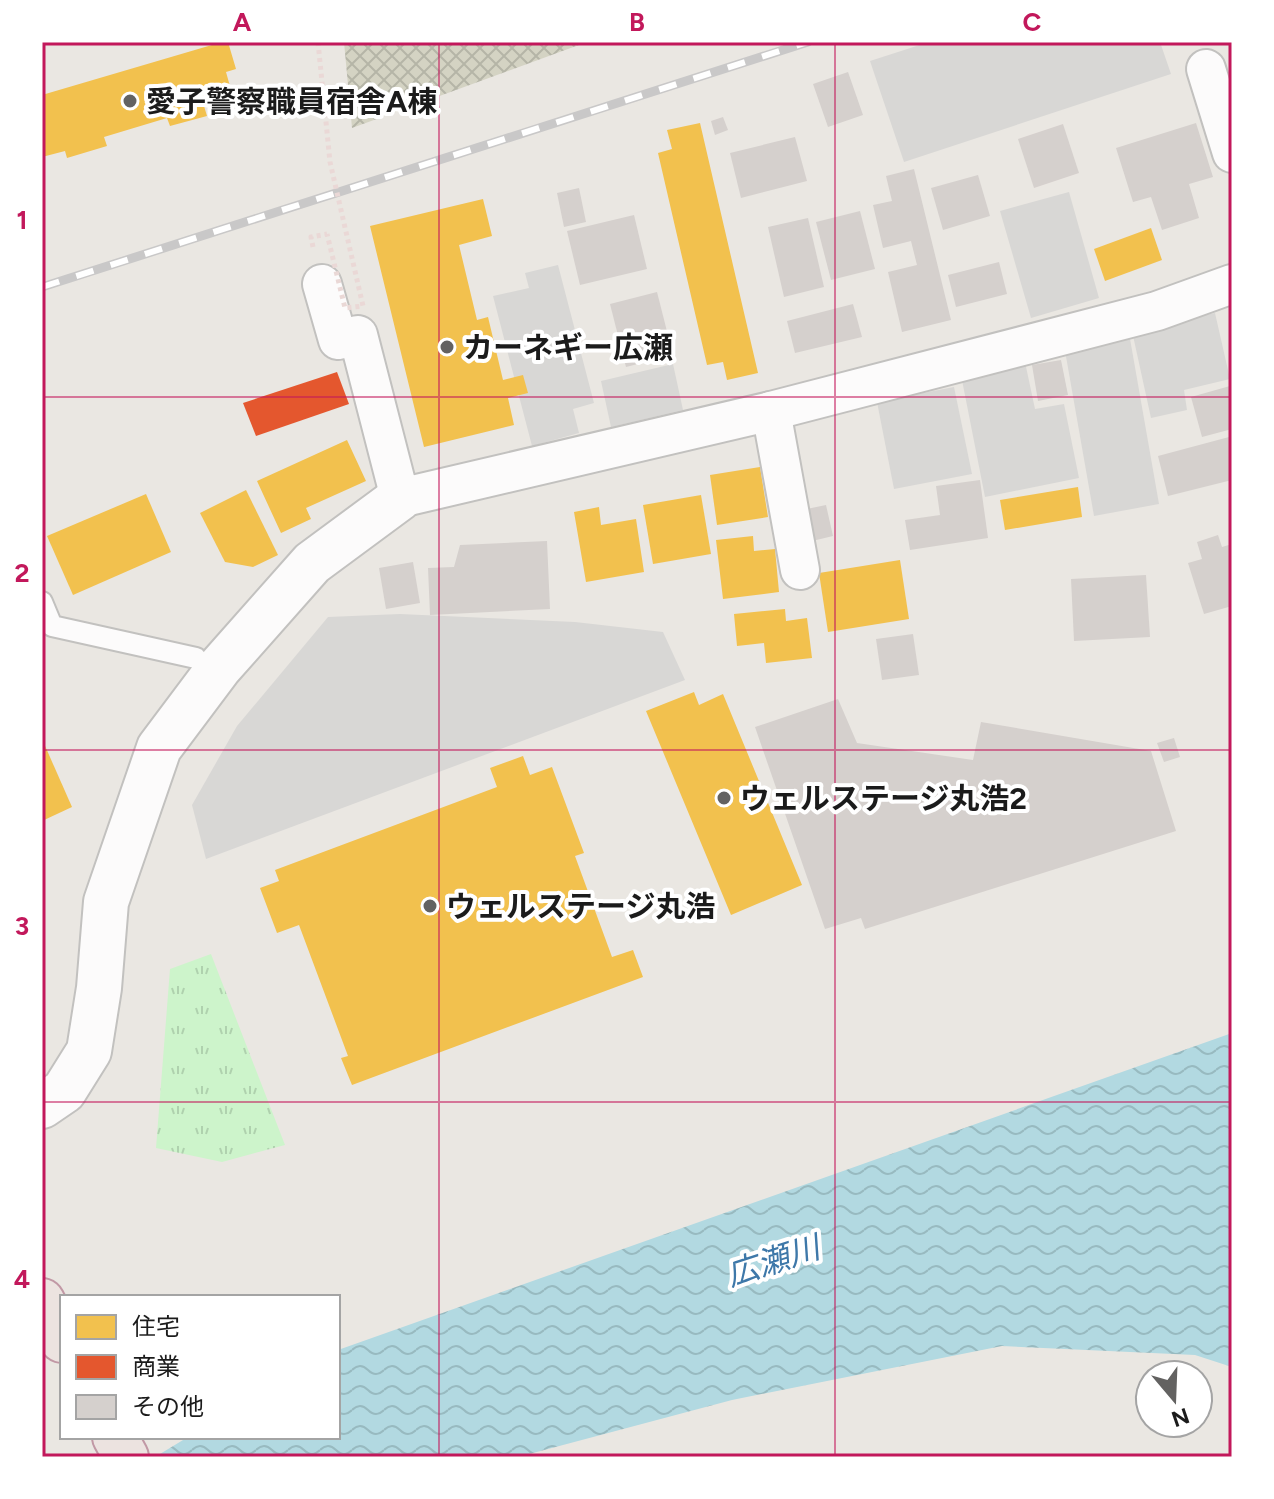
<svg xmlns="http://www.w3.org/2000/svg" width="1274" height="1499" viewBox="0 0 1274 1499" font-family="Figtree,'Noto Sans JP',sans-serif">
	<style>
		.construction { fill: url(#construction-cross-hatch) }
		.park { fill: url(#park-tufts) }
		.parking { fill: #d8d7d5 }
		.water { fill: url(#water-waves) }
		.homes { fill: #f2c14e }
		.shops { fill: #e4572e }
		.building { fill: #d5d0cd }
		.lines { fill: none; stroke-linecap: round; stroke-linejoin: round }
		.service-casing { stroke: #c2c1bf; stroke-width: 24 }
		.minor-casing { stroke: #c2c1bf; stroke-width: 42 }
		.tertiary-casing { stroke: #c2c1bf; stroke-width: 48 }
		.trunk-casing { stroke: #c198a5; stroke-width: 48 }
		.path { stroke: #ead8d6; stroke-width: 5; stroke-dasharray: 4 4; stroke-linecap: butt }
		.service { stroke: #fcfbfb; stroke-width: 20 }
		.minor { stroke: #fcfbfb; stroke-width: 38 }
		.tertiary { stroke: #fcfbfb; stroke-width: 44 }
		.trunk { stroke: #ece3e0; stroke-width: 44 }
		.rail-casing { stroke: #c9c8c8; stroke-width: 9 }
		.rail { stroke: #fff; stroke-width: 6; stroke-dasharray: 18; stroke-linecap: butt }
		.path-bridge { stroke: #ead8d6; stroke-width: 5; stroke-dasharray: 4 4; stroke-linecap: butt }
		.grid { fill: none; stroke: #c2185b; stroke-width: 2; stroke-opacity: 0.55 }
		.poi-dot { fill: #636261; stroke: #fff; stroke-width: 3 }
		.labels { text-anchor: middle; dominant-baseline: central; stroke-width: 8; stroke-linejoin: round; paint-order: stroke }
		.poi-label { font-size: 30px; font-weight: bold; fill: #1b1b1b; stroke: #fff; text-anchor: start }
		.water-label { font-size: 32px; font-style: italic; fill: #3e78a9; stroke: #fff }
		.neatline { fill: none; stroke: #c2185b; stroke-width: 3 }
		.grid-label { font-size: 26px; text-anchor: middle; font-weight: bold; fill: #c2185b }
	</style>
	<defs>
		<pattern id="construction-cross-hatch" width="8" height="8" patternUnits="userSpaceOnUse" patternTransform="scale(2)"><rect width="8" height="8" fill="#d4d3c3"/><path d="M0 0l8 8M0 8l8-8" fill="none" stroke="#b5b5a7"/></pattern>
		<pattern id="park-tufts" width="24" height="20" patternUnits="userSpaceOnUse" patternTransform="scale(2)"><rect width="24" height="20" fill="#cdf4cb"/><path d="M3 7l-1-3M5 7V3M7 7l1-3M15 17l-1-3M17 17v-4M19 17l1-3" fill="none" stroke="#afd1ae"/></pattern>
		<pattern id="water-waves" width="16" height="10" patternUnits="userSpaceOnUse" patternTransform="scale(2)"><rect width="16" height="10" fill="#b2d9e1"/><path d="M0 5q4-4 8 0t8 0" fill="none" stroke="#98bac0"/></pattern>
	</defs>
	<rect width="100%" height="100%" fill="#eae7e2"/>
	<path class="construction" d="M344 42H587L352 128Z"/>
	<path class="park" d="M211 954 285 1145 222 1162 156 1148 170 969Z"/>
	<g class="parking">
		<path d="M929 42H1160L1171 74 904 162 870 61Z"/>
		<path d="M1069 192 1099 298 1031 318 1000 211Z"/>
		<path d="M558 265 594 403 573 409 579 433 532 446 493 296 529 288 525 273Z"/>
		<path d="M1215 313 1230 379 1184 390 1187 410 1151 418 1132 331Z"/>
		<path d="M1129 333 1159 504 1094 516 1064 345Z"/>
		<path d="M1025 362 1035 409 1064 404 1079 478 985 497 961 375Z"/>
		<path d="M673 364 683 410 611 427 601 381Z"/>
		<path d="M954 387 972 474 894 489 877 402Z"/>
		<path d="M400 614 575 622 663 632 685 680 206 859 192 805 237 726 328 617Z"/>
	</g>
	<path class="water" d="M1232 1033V1367L1195 1355 1002 1346 732 1400 518 1457H155L188 1437H338V1350Z"/>
	<g class="homes">
		<path d="M222 42H228L236 69 226 72 233 97 204 106 207 116 170 126 167 118 104 137 107 146 67 158 65 151 42 157V95Z"/>
		<path d="M700 123 758 373 727 380 723 362 707 365 658 153 672 149 667 130Z"/>
		<path d="M483 199 492 236 459 245 477 320 488 317 503 380 523 375 528 393 508 398 514 425 424 447 370 226Z"/>
		<path d="M1151 228 1162 260 1105 281 1094 249Z"/>
		<path d="M347 440 366 481 306 508 311 519 281 533 257 481Z"/>
		<path d="M760 467 768 517 717 525 710 475Z"/>
		<path d="M1078 487 1082 517 1005 530 1000 500Z"/>
		<path d="M246 490 278 555 253 567 225 562 200 513Z"/>
		<path d="M146 494 171 552 73 595 47 536Z"/>
		<path d="M701 495 711 554 653 564 643 505Z"/>
		<path d="M599 507 601 525 636 519 644 572 586 582 574 512Z"/>
		<path d="M753 536 754 551 775 549 779 592 723 599 716 540Z"/>
		<path d="M900 560 909 619 828 632 819 573Z"/>
		<path d="M785 609 786 621 807 618 812 658 766 663 764 643 737 646 734 614Z"/>
		<path d="M694 692 699 705 723 694 802 885 731 915 646 711Z"/>
		<path d="M42 739 72 807 42 821Z"/>
		<path d="M523 756 530 775 552 767 584 853 575 856 612 957 633 950 643 977 352 1085 341 1058 348 1056 299 925 277 933 260 888 279 881 275 870 497 787 490 768Z"/>
	</g>
	<path class="shops" d="M337 372 349 404 256 436 243 403Z"/>
	<g class="building">
		<path d="M848 72 863 115 828 127 813 84Z"/>
		<path d="M723 117 728 130 715 135 711 121Z"/>
		<path d="M1196 123 1213 177 1189 184 1199 218 1162 230 1151 197 1133 202 1116 148Z"/>
		<path d="M1063 124 1079 173 1034 188 1018 139Z"/>
		<path d="M795 137 807 181 741 198 730 153Z"/>
		<path d="M914 169 951 320 902 332 888 272 917 265 911 241 883 248 873 205 892 201 886 176Z"/>
		<path d="M978 175 990 216 943 230 931 188Z"/>
		<path d="M579 188 586 222 564 227 557 193Z"/>
		<path d="M860 211 875 269 831 280 816 222Z"/>
		<path d="M634 215 647 269 580 285 567 231Z"/>
		<path d="M808 218 824 287 784 297 768 227Z"/>
		<path d="M999 262 1007 294 956 307 948 275Z"/>
		<path d="M657 292 673 355 626 367 610 304Z"/>
		<path d="M853 304 862 337 795 353 787 321Z"/>
		<path d="M1061 360 1068 395 1038 401 1032 365Z"/>
		<path d="M1230 386 1232 429 1202 437 1191 397Z"/>
		<path d="M1229 437 1232 449V480L1168 496 1158 456Z"/>
		<path d="M980 480 988 538 910 550 905 520 940 515 936 486Z"/>
		<path d="M826 505 833 536 808 542 802 510Z"/>
		<path d="M1218 535 1222 547 1232 544V606L1204 614 1188 563 1202 559 1197 542Z"/>
		<path d="M547 541 550 609 430 615 428 568 454 567 460 545Z"/>
		<path d="M413 562 420 603 386 609 379 568Z"/>
		<path d="M1146 575 1150 637 1074 641 1071 579Z"/>
		<path d="M913 634 919 675 882 680 876 639Z"/>
		<path d="M838 699 857 743 973 760 981 722 1151 751 1176 831 865 929 861 918 825 929 755 727Z"/>
		<path d="M1174 738 1180 757 1164 762 1157 743Z"/>
	</g>
	<g class="lines">
		<g class="service-casing">
			<path id="service" d="M42 602 52 626 196 658"/>
		</g>
		<g class="minor-casing">
			<g id="minor">
				<path d="M1206 69 1232 153"/>
				<path d="M322 284 338 340 358 335 400 498 771 411 1157 311 1232 284"/>
				<path d="M771 411 800 570"/>
			</g>
		</g>
		<g class="tertiary-casing">
			<path id="tertiary" d="M42 1106 64 1091 89 1051 99 988 106 902 159 748 219 668 312 563 400 498"/>
		</g>
		<g class="trunk-casing">
			<g id="trunk">
				<path d="M42 1301 62 1340"/>
				<path d="M115 1437 126 1457"/>
			</g>
		</g>
		<path class="path" d="M313 247 311 237 327 234"/>
		<use href="#service" class="service"/>
		<use href="#minor" class="minor"/>
		<use href="#tertiary" class="tertiary"/>
		<use href="#trunk" class="trunk"/>
		<g class="rail-casing">
			<path id="rail" d="M42 287 808 42"/>
		</g>
		<use href="#rail" class="rail"/>
		<path class="path-bridge" d="M318 42 330 162 363 306 345 308 327 234"/>
	</g>
	<path class="grid" d="M439 42V1457M835 42V1457M42 397H1232M42 750H1232M42 1102H1232"/>
	<g class="poi-dot">
		<circle cx="130" cy="101" r="8"/>
		<circle cx="447" cy="347" r="8"/>
		<circle cx="724" cy="798" r="8"/>
		<circle cx="430" cy="906" r="8"/>
	</g>
	<g class="labels">
		<g class="poi-label">
			<text x="146" y="101">愛子警察職員宿舎A棟</text>
			<text x="463" y="347">カーネギー広瀬</text>
			<text x="740" y="798">ウェルステージ丸浩2</text>
			<text x="446" y="906">ウェルステージ丸浩</text>
		</g>
		<g class="water-label">
			<text transform="translate(773 1261) rotate(-18)">広瀬川</text>
		</g>
	</g>
	<rect width="1274" height="1499" fill="none" stroke="#ffffff" stroke-width="88"/>
	<rect x="60" y="1295" width="280" height="144" fill="#ffffff" stroke="#a4a4a4" stroke-width="2"/>
	<rect x="76" y="1315" width="40" height="24" fill="#f2c14e" stroke="#a4a4a4" stroke-width="2"/>
	<text x="132" y="1335" font-size="24" fill="#1b1b1b">住宅</text>
	<rect x="76" y="1355" width="40" height="24" fill="#e4572e" stroke="#a4a4a4" stroke-width="2"/>
	<text x="132" y="1375" font-size="24" fill="#1b1b1b">商業</text>
	<rect x="76" y="1395" width="40" height="24" fill="#d5d0cd" stroke="#a4a4a4" stroke-width="2"/>
	<text x="132" y="1415" font-size="24" fill="#1b1b1b">その他</text>
	<g transform="translate(1174 1399) rotate(161)"><circle r="38" fill="#ffffff" stroke="#a4a4a4" stroke-width="2"/>
	<path d="M0-6L14 30L0 20L-14 30Z" fill="#636261"/>
	<text y="-12" font-size="22" font-weight="bold" text-anchor="middle" fill="#1b1b1b">N</text>
	</g>
	<rect x="44" y="44" width="1186" height="1411" class="neatline"/>
	<g class="grid-label">
		<text x="242" y="31">A</text>
		<text x="637" y="31">B</text>
		<text x="1032" y="31">C</text>
		<text x="22" y="229">1</text>
		<text x="22" y="582">2</text>
		<text x="22" y="935">3</text>
		<text x="22" y="1288">4</text>
	</g>
</svg>
